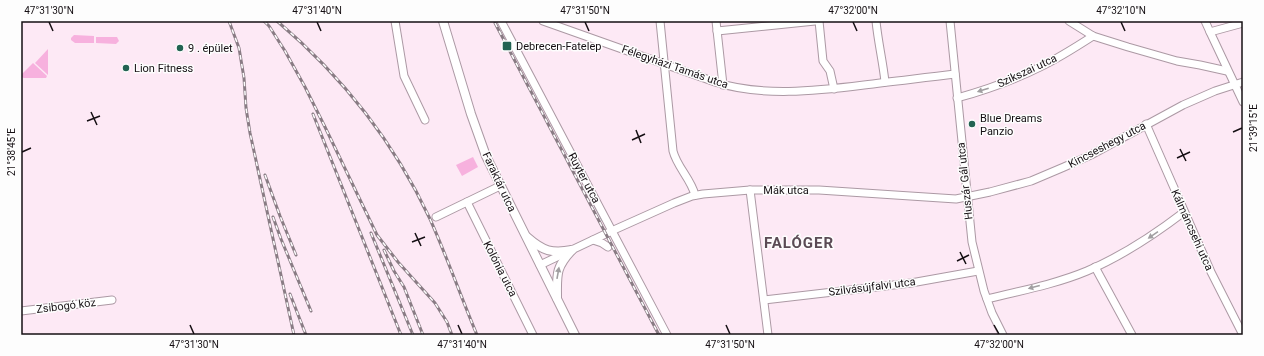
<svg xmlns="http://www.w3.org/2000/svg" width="1264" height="356" viewBox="0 0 1264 356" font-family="Roboto,sans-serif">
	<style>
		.green { fill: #f7b1de }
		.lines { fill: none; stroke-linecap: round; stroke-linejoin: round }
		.stream { stroke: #42aa8e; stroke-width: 1.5 }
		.minor-casing { stroke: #ac99a4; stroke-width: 9 }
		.major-casing { stroke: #ac99a4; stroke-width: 10 }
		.minor { stroke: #fff; stroke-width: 7 }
		.major { stroke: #fff; stroke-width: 8 }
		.rail-casing { stroke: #897c84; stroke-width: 3 }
		.rail { stroke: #fdfdfd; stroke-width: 1.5; stroke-dasharray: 4.5; stroke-linecap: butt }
		.oneway { fill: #a19fa1 }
		.ticks { fill: none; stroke: #150f13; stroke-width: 1.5 }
		.poi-dot { fill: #226352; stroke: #fdfdfd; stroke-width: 1.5 }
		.labels { text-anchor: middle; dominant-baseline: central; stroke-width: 3; stroke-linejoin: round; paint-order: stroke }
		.poi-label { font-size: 11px; fill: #150f13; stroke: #fdfdfd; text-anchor: start }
		.street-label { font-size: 11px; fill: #150f13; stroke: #fdfdfd }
		.district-label { font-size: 15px; font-weight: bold; letter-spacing: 1px; fill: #5b4b55; stroke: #fdfdfd }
		.neatline { fill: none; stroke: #150f13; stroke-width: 1.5 }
		.ticks-label { font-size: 10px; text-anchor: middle; fill: #150f13 }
	</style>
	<rect width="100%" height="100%" fill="#fde9f5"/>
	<g class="green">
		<path d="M74 35 94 36V43H75L71 40V38Z"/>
		<path d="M96 37H117L119 41 116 44 96 43Z"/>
		<path d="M48 49V75L35 63Z"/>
		<path d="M33 63 47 76 46 78H24L21 77V75Z"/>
		<path d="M473 157 478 167 462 176 456 165Z"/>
	</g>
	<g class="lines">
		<path class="stream" d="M580 177 602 220"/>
		<g class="minor-casing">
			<g id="minor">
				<path d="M395 21 404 76 425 120"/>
				<path d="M501 21 667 335"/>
				<path d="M543 21 715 82C761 97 816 91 864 85 894 81 924 78 955 74"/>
				<path d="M660 21 673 151C677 167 691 179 695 195"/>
				<path d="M716 21 723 85"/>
				<path d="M819 21 823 61 830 71 834 89"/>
				<path d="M876 21C878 42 883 62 885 82"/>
				<path d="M950 21 972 242 984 291 992 313 1003 335"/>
				<path d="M1069 21 1093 36 1128 47 1177 61 1200 65 1227 71"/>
				<path d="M1205 21 1210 32 1243 23"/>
				<path d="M717 31 815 21"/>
				<path d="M1210 32 1243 102"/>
				<path d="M957 98C986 90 1014 80 1040 67 1059 58 1076 47 1093 36"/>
				<path d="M1146 124 1211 272 1243 335"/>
				<path d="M750 190 768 335"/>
				<path d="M467 202 533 335"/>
				<path d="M436 217 500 186"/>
				<path d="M593 240 602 243 608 247"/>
				<path d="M540 265 616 229 674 203 692 196 703 194 750 190H819L956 199 990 192 1031 181 1064 167 1091 155 1183 105 1215 91 1243 82"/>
				<path d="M1095 267 1132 335"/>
				<path d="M987 299C1020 291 1056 284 1087 271 1122 256 1154 235 1184 212"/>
				<path d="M764 300 911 283 978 271"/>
				<path d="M21 311 112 300"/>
			</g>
		</g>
		<g class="major-casing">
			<g id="major">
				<path d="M443 21 471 114 486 156 575 335"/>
				<path d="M527 237C543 251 552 254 572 250"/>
				<path d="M557 298C557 275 555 268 572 250"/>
			</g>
		</g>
		<use href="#minor" class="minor"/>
		<use href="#major" class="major"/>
		<g class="rail-casing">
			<g id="rail">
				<path d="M229 21 239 48 244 78 246 108 250 133 294 335"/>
				<path d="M264 21 269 26 285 51 305 87 325 127 377 235 398 262 435 303 447 322 452 335"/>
				<path d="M277 21C342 76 394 142 430 219 447 257 461 297 477 335"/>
				<path d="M495 23 659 335"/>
				<path d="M313 114 401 335"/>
				<path d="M265 175 280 216 296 255"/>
				<path d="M273 217 281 239 311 311"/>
				<path d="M371 233 413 335"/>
				<path d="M384 250 394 271 404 287 423 335"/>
				<path d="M290 294 306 335"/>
			</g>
		</g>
		<use href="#rail" class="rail"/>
	</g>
	<defs><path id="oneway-solid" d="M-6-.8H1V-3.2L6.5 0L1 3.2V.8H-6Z"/></defs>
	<g class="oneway">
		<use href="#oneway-solid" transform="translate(983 90) rotate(162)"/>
		<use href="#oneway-solid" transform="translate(1153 235) rotate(146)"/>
		<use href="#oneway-solid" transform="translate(558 273) rotate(-80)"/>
		<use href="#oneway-solid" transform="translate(1034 287) rotate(165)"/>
	</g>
	<path class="ticks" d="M49 22 53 31M317 22 321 31M585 22 589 31M853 22 857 31M1121 22 1125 31M91 112 97 125M87 121 100 116M636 130 641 143M1233 132 1242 128M632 140 645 134M1180 149 1186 161M22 152 31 148M1177 158 1190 152M415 233 421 246M412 242 425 237M960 252 966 264M957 261 969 255M190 325 194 334M458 325 462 334M726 325 730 334M994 325 999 334"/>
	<g class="poi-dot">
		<rect x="502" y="41" width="10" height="10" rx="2"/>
		<circle cx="180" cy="48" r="4"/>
		<circle cx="126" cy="68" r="4"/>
		<circle cx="972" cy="124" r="4"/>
	</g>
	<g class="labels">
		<g class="poi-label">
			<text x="516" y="46">Debrecen-Fatelep</text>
			<text x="188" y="48">9 . épület</text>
			<text x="134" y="68">Lion Fitness</text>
			<text x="980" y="118">Blue Dreams<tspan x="980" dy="13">Panzio</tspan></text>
		</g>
		<g class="street-label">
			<text transform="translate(675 67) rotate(19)">Félegyházi Tamás utca</text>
			<text transform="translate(1027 71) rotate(-25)">Szikszai utca</text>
			<text transform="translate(1107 145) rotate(-28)">Kincseshegy utca</text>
			<text transform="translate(584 178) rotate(62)">Ruyter utca</text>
			<text transform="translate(965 181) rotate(-96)">Huszár Gál utca</text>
			<text transform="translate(499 182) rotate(65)">Faraktár utca</text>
			<text x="786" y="190">Mák utca</text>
			<text transform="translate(1192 230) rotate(66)">Kálmáncsehi utca</text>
			<text transform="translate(500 269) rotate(63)">Kolónia utca</text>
			<text transform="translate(872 287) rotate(-7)">Szilvásújfalvi utca</text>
			<text transform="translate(66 306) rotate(-7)">Zsibogó köz</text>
		</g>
		<g class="district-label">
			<text x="799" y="243">FALÓGER</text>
		</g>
	</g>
	<rect width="1264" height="356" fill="none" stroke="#fdfdfd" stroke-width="44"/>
	<rect x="22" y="22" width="1220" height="312" class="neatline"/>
	<g class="ticks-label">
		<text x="49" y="14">47°31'30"N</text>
		<text x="317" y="14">47°31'40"N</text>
		<text x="585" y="14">47°31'50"N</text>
		<text x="853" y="14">47°32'00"N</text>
		<text x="1121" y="14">47°32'10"N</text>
		<text transform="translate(1253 128) rotate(-90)" y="4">21°39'15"E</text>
		<text transform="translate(11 152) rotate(-90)" y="4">21°38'45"E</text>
		<text x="194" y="348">47°31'30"N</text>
		<text x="462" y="348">47°31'40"N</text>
		<text x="730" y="348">47°31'50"N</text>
		<text x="999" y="348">47°32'00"N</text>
	</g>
</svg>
